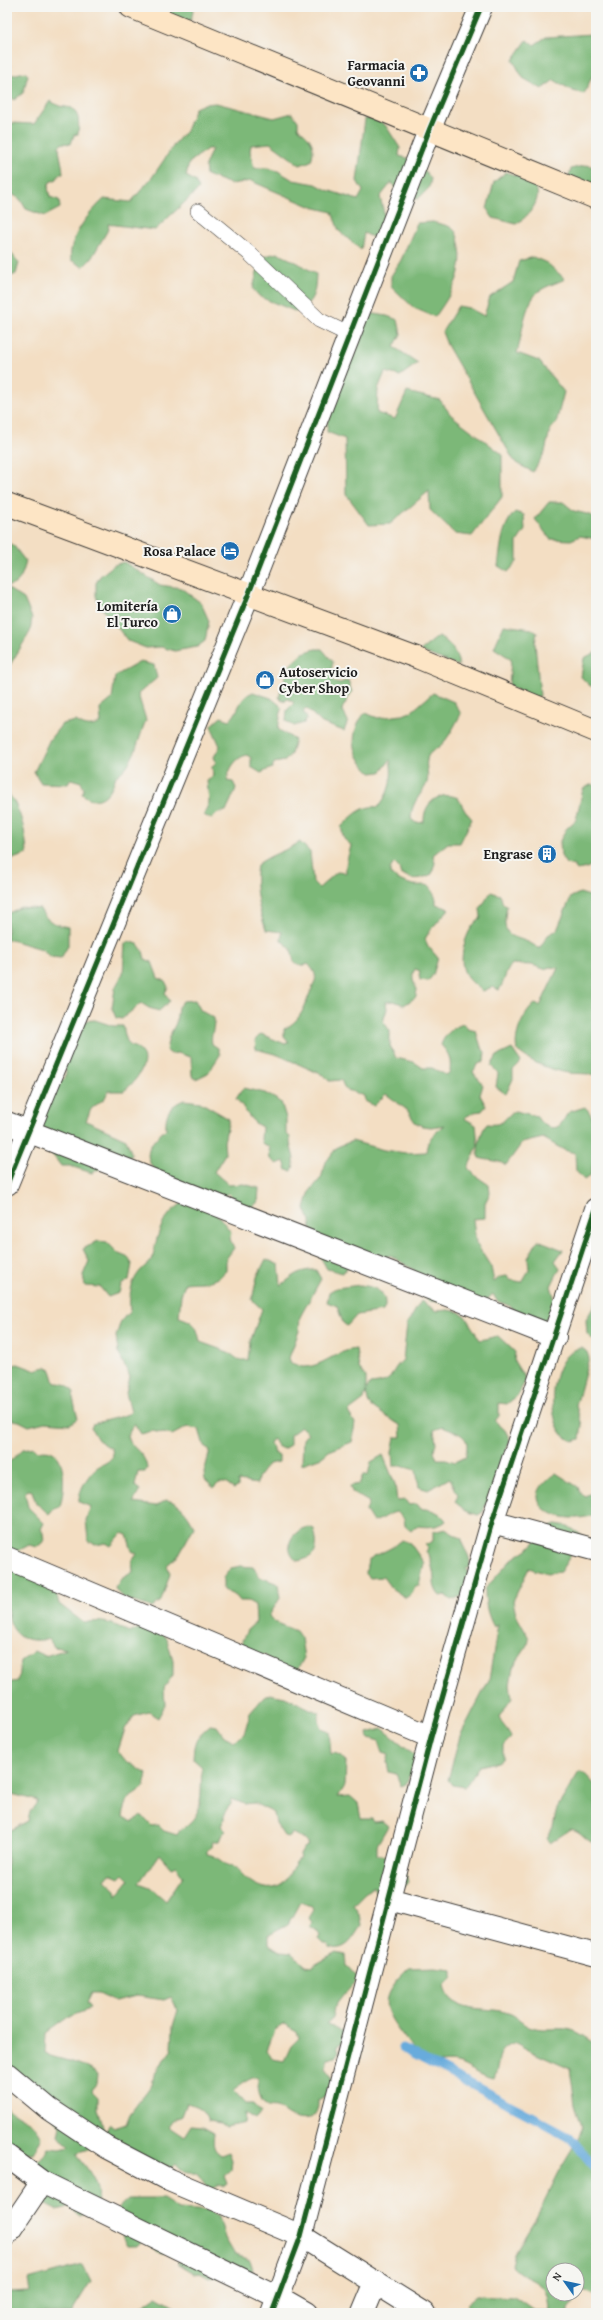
<svg xmlns="http://www.w3.org/2000/svg" width="603" height="2320" viewBox="0 0 603 2320" font-family="'Gentium Book Plus',serif">
	<style>
		.forest { fill: #7cb878; stroke: #4c6a4a; fill-rule: evenodd }
		.lines { fill: none; stroke-linecap: round; stroke-linejoin: round }
		.stream { stroke: #67abdc; stroke-width: 9 }
		.service-casing { stroke: #3c3935; stroke-width: 16 }
		.minor-casing { stroke: #3c3935; stroke-width: 24 }
		.secondary-casing { stroke: #3c3935; stroke-width: 24 }
		.service { stroke: #fff; stroke-width: 15 }
		.minor { stroke: #fff; stroke-width: 22 }
		.secondary { stroke: #fde5c5; stroke-width: 22 }
		.cycleway-casing { stroke: #f6f6f2; stroke-width: 8 }
		.cycleway { stroke: #1b5e20; stroke-width: 5 }
		.labels { text-anchor: middle; dominant-baseline: central; stroke-width: 4; stroke-linejoin: round; paint-order: stroke }
		.poi-label { font-size: 14px; font-weight: bold; fill: #1c1c1c; stroke: #f6f6f2; text-anchor: end }
	</style>
	<rect width="100%" height="100%" fill="#f6f6f2"/>
	<filter id="ink" filterUnits="userSpaceOnUse"><feTurbulence type="fractalNoise" baseFrequency=".025" numOctaves="2"/><feDisplacementMap in="SourceGraphic" scale="8" xChannelSelector="R" yChannelSelector="G"/><feConvolveMatrix kernelMatrix="1 2 1 2 8 2 1 2 1" color-interpolation-filters="sRGB"/></filter>
	<filter id="wash" filterUnits="userSpaceOnUse"><feTurbulence type="fractalNoise" baseFrequency=".012" numOctaves="4" result="noise"/><feDisplacementMap in="SourceGraphic" scale="16" xChannelSelector="R" yChannelSelector="G"/><feGaussianBlur stdDeviation="0.9" result="paint"/><feColorMatrix in="noise" values="0 0 0 0 0 0 0 0 0 0 0 0 0 0 0 0 0 1.4 0 .05"/><feComposite in="paint" operator="in"/></filter>
	<g filter="url(#wash)">
		<rect width="100%" height="100%" fill="#f3dec3"/>
		<g class="forest">
			<path d="M138 7H194L191 20 177 24Z"/>
			<path d="M596 31V68L584 94 573 91 554 80 542 89 523 78 513 60 527 40 534 45 546 37 592 34Z"/>
			<path d="M25 72 28 75 23 93 14 100 7 93V76Z"/>
			<path d="M50 101 59 106 72 108C80 116 79 123 78 134L74 135 71 144 63 143 59 146C59 156 63 164 63 174H59L57 179 50 182 48 188 50 197 59 200 60 208 45 216 26 209 20 199 7 191V128L11 123 34 124Z"/>
			<path d="M216 103 274 118 292 113 298 121V128C311 138 316 145 311 161L300 165 270 143 251 145 250 151 254 168H268L278 171 293 180 316 184 327 190 358 200 363 191 357 181 365 119 375 118 386 126 400 148 399 156 418 161 431 179 429 188 418 199 398 196 392 182 380 197C385 217 388 222 374 238L364 233 361 250 339 231 332 212 312 207 251 181 231 184 206 175 205 165 212 149H207L189 163 186 176 195 181 199 189 155 230 108 224 109 228 91 259 83 267 71 260C68 238 88 214 104 199L131 202 153 176 176 142 186 131 195 108 204 104Z"/>
			<path d="M586 165 596 167V194L568 180 571 169Z"/>
			<path d="M506 172C513 175 524 177 530 181 548 194 529 217 516 224L493 218 487 209 494 182Z"/>
			<path d="M433 222C439 224 449 225 453 229 457 232 458 238 459 243 466 272 451 294 435 317L414 308 391 286V276L401 260 417 223Z"/>
			<path d="M7 248 19 263 16 274 7 278Z"/>
			<path d="M277 253 298 263 316 274C315 294 314 301 297 312L260 297 253 289 257 272 265 256Z"/>
			<path d="M533 257 547 263 565 279C557 283 546 286 539 291 523 305 523 334 517 353L539 361 564 392 556 423 550 430 545 452 533 472 516 463 513 459 447 345 442 332 458 306 469 308 484 316 490 297 513 282 519 261Z"/>
			<path d="M369 313 387 316 398 320 401 334 394 347 418 363 400 376 385 372 378 389 377 413 395 419 407 392 440 400 451 415 502 454V497L472 536 455 534 430 510 429 491 390 524 369 525 346 494 345 439 327 432 329 387Z"/>
			<path d="M549 502H563L574 511 591 515 596 520V539L580 536 571 540 550 539 535 519Z"/>
			<path d="M515 512 524 515 525 530 517 542V562L508 572 498 566C501 547 501 527 515 512Z"/>
			<path d="M7 542 14 546 26 562C23 572 20 586 7 586Z"/>
			<path d="M124 562 160 585 181 588 201 603 209 621 205 641 197 647 175 651 161 647 146 648 128 641 100 606 96 596V583L100 576 114 565Z"/>
			<path d="M7 588 24 599 32 618 30 632 7 670Z"/>
			<path d="M504 625 532 629 537 633 535 643 540 696 533 698 509 686 511 659 494 648Z"/>
			<path d="M439 636C451 644 457 652 459 666L420 651Z"/>
			<path d="M315 649H322L333 662 330 676 333 681 340 683 348 680 352 692 342 709 348 721 344 731 322 723 306 708 303 711 307 719 304 723 294 726 286 721 287 710 294 703 289 699 282 701 279 697 289 666 303 653Z"/>
			<path d="M596 652V686H590L581 677 584 658Z"/>
			<path d="M140 662 154 665 157 678 138 694 146 720C138 739 135 764 116 776 111 793 100 808 82 794L84 789 81 782 71 779 68 784 41 783 34 772 50 739 62 724 76 721C85 727 91 728 101 723L100 709 112 699 115 676Z"/>
			<path d="M253 692 271 698 282 707 278 729 295 740 291 754 285 761 274 763 272 768 261 773 251 767V758L247 755C235 757 228 771 227 781L233 782 236 788 235 791 226 811 218 813 211 819 204 815 209 802 207 781 213 775 212 767 216 762 214 757 220 746 211 726 221 717 230 720C240 711 238 698 253 692Z"/>
			<path d="M433 693 454 702 461 714C455 724 449 739 439 747 434 751 428 752 427 760 425 769 431 777 425 787 418 798 411 805 411 819L416 823 424 822C423 802 441 790 458 798L465 811 472 819 460 843H448L433 855 435 863 432 874C426 877 417 880 410 878 406 876 405 875 401 875L399 868 394 863 390 869V874C398 880 404 883 414 885 420 886 423 884 430 886L436 899V904L449 909 431 929 425 939 428 946 438 958 433 975 428 981 420 980 419 975 420 971 415 969C411 975 413 983 417 989L416 997 404 1005 394 1001 386 1002 387 1009 383 1021 390 1031V1046L396 1058 414 1062 423 1068H432L446 1075 450 1072C451 1060 450 1054 441 1045 444 1035 454 1026 464 1024L468 1029 476 1031 481 1047 485 1052 484 1061 477 1065 473 1072 483 1085 480 1095 486 1106 482 1111 474 1112 464 1118 476 1125 478 1145 468 1168 476 1176 489 1185 490 1193 485 1203V1218L473 1219 476 1243 491 1267 494 1282 500 1277 507 1276 510 1280 522 1282 529 1270 528 1258 538 1240 563 1250 555 1261 560 1268 551 1286 558 1310 541 1322 515 1312 510 1306 497 1301 493 1294 479 1307 430 1301 423 1296 419 1278 414 1270 390 1255 381 1261 347 1267 343 1273 327 1269 312 1242 310 1221 305 1208 310 1191 321 1178 326 1162 337 1147 352 1141 384 1150 406 1153 426 1152C427 1138 435 1133 445 1125L431 1127 422 1126 415 1122 407 1110 386 1094 374 1106 365 1101 364 1096 345 1089 341 1080 329 1081 325 1076 278 1055 256 1049 255 1040 261 1034 285 1044 289 1042 284 1036V1029C298 1022 303 1012 308 998 313 983 322 978 308 964L302 966 294 962 291 949 281 940 282 932 266 930C259 910 253 888 257 865 269 855 286 851 300 842L310 852 313 882 319 888 337 872 346 873C345 861 349 856 351 845L344 839 341 827C353 816 361 805 378 807 389 795 394 776 390 760L381 772 371 773C352 756 348 733 365 713L378 718 402 715 411 712Z"/>
			<path d="M592 784 596 786V862L587 868 577 870 574 866 566 864 561 856 560 841 566 829 576 820 583 789Z"/>
			<path d="M7 792C21 807 26 834 27 854L7 861Z"/>
			<path d="M491 892 500 895 503 904 507 906C498 946 520 932 539 949L548 935 557 930 571 897 580 893 596 898V1075C586 1073 577 1074 568 1073 551 1070 529 1062 517 1050 513 1036 524 1012 535 1004L540 1006 558 968 550 967 544 969 532 965 512 964C505 972 505 981 499 990L492 987 483 991C476 986 467 979 464 971 458 957 467 925 481 918L480 909Z"/>
			<path d="M21 907 40 909C47 922 54 924 68 927V946L61 958 51 957 42 949 7 939V914Z"/>
			<path d="M131 942 138 944 143 951 145 959 152 962 158 978 165 981 168 987 165 993 170 1001 159 1011 149 1008 141 1003 122 1019 116 1018 112 1008 115 988 123 973 125 943Z"/>
			<path d="M195 1000 201 1011 214 1018C215 1028 210 1035 212 1044L218 1048 220 1055 208 1073 196 1079 192 1076 191 1057 177 1053 171 1054 166 1050 169 1037 176 1023 178 1007 183 1001Z"/>
			<path d="M95 1020 113 1026H123C125 1033 125 1041 131 1046 134 1047 137 1048 139 1050 153 1062 133 1084 124 1091H108L105 1098 91 1109 86 1121 126 1139 132 1155C120 1165 105 1165 92 1173L70 1166H61L52 1154 42 1146 39 1121 55 1082 65 1079 66 1071 61 1063 82 1021Z"/>
			<path d="M512 1049 521 1062 513 1070V1079L506 1094 496 1087 498 1073 491 1066 497 1056Z"/>
			<path d="M243 1088 265 1093 281 1102 286 1118V1134L290 1137C289 1150 298 1158 292 1171L287 1170 284 1161 277 1164 270 1159 269 1147 263 1145 261 1140 262 1127C248 1121 247 1109 236 1099Z"/>
			<path d="M184 1100 200 1102 229 1119 224 1142 225 1154 214 1172 229 1185 243 1184 259 1188 258 1202 251 1208 236 1201 228 1193 220 1199 156 1172C140 1153 151 1142 166 1129 165 1114 169 1106 184 1100Z"/>
			<path d="M585 1107C595 1117 597 1129 593 1141 592 1146 596 1152 595 1157 594 1164 591 1167 591 1175L584 1180 576 1171 575 1153 564 1150 543 1138 522 1143 506 1165C499 1160 488 1161 479 1158 476 1150 481 1130 487 1124 506 1126 502 1118 515 1111L537 1116C539 1124 553 1132 560 1125 563 1122 566 1115 569 1112Z"/>
			<path d="M183 1203 213 1209 231 1232 230 1239 234 1248 226 1259V1271C212 1285 204 1281 185 1283L181 1295 179 1317C195 1322 197 1326 200 1342L228 1352 239 1360H248L250 1342 262 1309 252 1300 257 1277 266 1259 279 1265 281 1285C294 1276 300 1269 316 1270L321 1279 300 1317 299 1331 289 1358 291 1363C295 1364 300 1367 303 1367 321 1368 336 1350 356 1349L359 1368 366 1377V1390L370 1384C398 1382 387 1373 403 1360L407 1324 421 1301 437 1311 448 1310 459 1312 465 1316 480 1340 498 1336 515 1352 514 1361 526 1380 517 1396 507 1404 499 1403V1416L495 1421 505 1430 510 1440 489 1503H486L483 1512 478 1515 466 1511 455 1502 458 1495 450 1478 428 1490 419 1487 416 1470 401 1466H393L392 1452 395 1437H401L400 1425C396 1423 370 1406 369 1404 367 1400 367 1395 366 1391L364 1400 348 1412 355 1423 352 1442 329 1451 322 1457 302 1464 303 1439 308 1433 301 1427 290 1435V1445L283 1449 277 1446 273 1439 269 1442 273 1448V1452L279 1456V1462L268 1464 258 1478 257 1484 238 1481V1487L234 1489 225 1483H219L214 1488 205 1480 204 1473 210 1450 204 1446 199 1429 187 1427 172 1435 152 1431 141 1434 134 1423 128 1435C130 1450 144 1449 147 1468L145 1472H138L135 1486 140 1490 133 1503 157 1506 166 1500C180 1502 189 1515 194 1527L178 1556 167 1565 170 1574 161 1601 152 1608C139 1601 122 1603 115 1588L121 1579 133 1572 132 1561 137 1554 132 1551 127 1535 122 1533 111 1546 106 1543 95 1545 88 1540 86 1520 91 1507 79 1502C78 1492 87 1477 94 1470 100 1464 108 1464 113 1456L112 1449 98 1440 91 1428 93 1424C101 1421 128 1416 131 1412L126 1393 130 1377 118 1352 116 1336 121 1321 130 1311C128 1290 133 1273 152 1261 157 1236 160 1217 183 1203ZM443 1427C452 1432 468 1433 467 1447 467 1451 465 1453 466 1457L455 1462 446 1459H437L434 1451 436 1443 434 1430Z"/>
			<path d="M98 1241 107 1242 119 1254 129 1258 132 1264 129 1280 121 1285 119 1293 108 1297 100 1287 85 1286 83 1275 89 1261 83 1249Z"/>
			<path d="M360 1285C368 1286 380 1288 384 1297 385 1299 385 1304 385 1307L383 1311 357 1315 347 1326 343 1323 337 1306 327 1302 329 1292 336 1288Z"/>
			<path d="M596 1302V1343L587 1334 586 1320Z"/>
			<path d="M582 1348 587 1352 589 1358 576 1406 582 1425 580 1439 574 1441C542 1435 547 1350 582 1348Z"/>
			<path d="M18 1364 34 1370 46 1367 51 1370 55 1383C64 1383 70 1385 74 1393L73 1398 78 1419 70 1424 45 1422 29 1426 19 1421 7 1419V1366Z"/>
			<path d="M34 1447 38 1451C69 1443 65 1489 60 1506L54 1508 49 1514 36 1503 32 1491 29 1490 25 1492 28 1507 44 1523 41 1529 43 1533 44 1542 38 1547 29 1545 18 1551 7 1549V1464L23 1449Z"/>
			<path d="M383 1455 395 1484 397 1501 405 1500 409 1505 417 1504 421 1509C430 1508 442 1513 446 1521 438 1528 426 1527 417 1526L411 1531 405 1526 404 1519 397 1512C388 1513 382 1520 373 1522L366 1511 369 1502 352 1492 350 1486 359 1484 363 1475H368L371 1462Z"/>
			<path d="M556 1473 578 1487 580 1493 585 1496 596 1491V1514C563 1528 510 1504 556 1473Z"/>
			<path d="M556 1524 568 1526 583 1536 560 1572 547 1574 529 1568 513 1601 516 1615 529 1638 528 1645 513 1667 510 1685 512 1698 499 1717C501 1725 509 1729 511 1738L503 1746V1758L498 1762 479 1766 465 1787 453 1785 448 1780 460 1736 489 1680 498 1624 494 1627C487 1615 485 1603 485 1589L512 1559 529 1548 549 1527Z"/>
			<path d="M309 1527 314 1529C318 1546 319 1557 298 1561 282 1549 290 1531 309 1527Z"/>
			<path d="M445 1529 462 1539C463 1552 471 1552 470 1568H466L468 1573 462 1596 451 1600 445 1595 440 1596C432 1587 435 1581 433 1571 432 1565 430 1560 429 1554L426 1552 428 1548 425 1545 433 1541V1532Z"/>
			<path d="M402 1540 410 1543 424 1563 419 1586H415L412 1593 406 1598 391 1588 383 1577 370 1578 366 1574C367 1554 374 1557 389 1549 394 1547 397 1542 402 1540Z"/>
			<path d="M241 1566 253 1567 260 1577 278 1584 280 1598 269 1616 274 1622 296 1631 301 1638 304 1658 296 1672 274 1665 265 1655H259L244 1648 242 1641 247 1630 256 1622 255 1605 248 1601H240L236 1596 223 1590V1578L231 1568Z"/>
			<path d="M7 1568 53 1580 59 1604 84 1623C99 1619 116 1623 129 1633L146 1625 158 1628 167 1640 173 1661V1675L164 1688 165 1705 158 1718 149 1712 134 1716 125 1729 118 1751 125 1760 147 1774 144 1787C131 1795 125 1801 123 1817L133 1822 141 1815 152 1826 158 1825 164 1831 177 1835C181 1828 183 1829 188 1824 205 1811 200 1786 202 1767L193 1759C194 1739 196 1738 210 1725L217 1726 224 1736 234 1741 244 1734 250 1713 264 1697 270 1694 285 1697 319 1713V1721L322 1729 329 1732 331 1754 334 1753 341 1755 346 1761 345 1786 338 1797 350 1796 358 1803 361 1819H372L374 1822 382 1821 388 1826 377 1845V1855L388 1856 392 1854C399 1863 406 1871 408 1882L402 1889 379 1899 373 1886 370 1890C362 1893 360 1900 353 1904L359 1914 361 1926C352 1939 348 1951 329 1948L327 1944H323L318 1939 320 1936 317 1931 310 1926 312 1922 308 1918 313 1910 311 1906 300 1902 288 1924 269 1934V1945L281 1952 291 1953 306 1966 311 1967 336 1953 346 1955 347 1966 359 1979C350 1988 340 1998 334 2009 332 2015 333 2019 327 2023L344 2033 346 2039 337 2046 339 2051 335 2057 327 2058 326 2068 331 2075 333 2083 325 2096 318 2100C319 2119 306 2124 289 2116 285 2114 280 2109 276 2108 271 2107 269 2109 265 2105 258 2099 258 2086 258 2078H251L233 2091 245 2104H254L261 2112 255 2119 245 2113 244 2123 226 2127 221 2123 208 2121C204 2109 198 2106 186 2103L181 2116 175 2119 169 2127 184 2137 191 2126 203 2127 214 2133C213 2144 212 2149 221 2155L229 2152 232 2160 231 2170 224 2176 227 2184 223 2187 218 2186 212 2189 207 2187 197 2173C187 2174 181 2172 176 2164L172 2168 100 2146 76 2154C93 2175 112 2199 81 2217L69 2207 57 2210 35 2199 33 2165 43 2157 48 2148 60 2149 69 2147 59 2135 61 2125 7 2077V1832L28 1821 30 1812 38 1801 8 1793 7 1797V1683L18 1681 20 1662 34 1651 45 1656 67 1649 54 1647 49 1639C0 1648 7 1604 7 1568ZM232 1799 244 1804 254 1803 274 1813 276 1824 284 1836 290 1837 292 1833C299 1837 305 1838 309 1845L304 1848 300 1855 301 1858C299 1860 296 1861 295 1864 290 1870 288 1881 281 1885 265 1895 246 1881 237 1868 222 1866 220 1856 207 1854V1850L212 1847 213 1841H219L222 1834 226 1831 221 1826 224 1819V1813L231 1804ZM159 1854 171 1868 176 1866 183 1876 166 1901 150 1887 139 1883ZM110 1874 119 1878 123 1874 129 1880 117 1895 116 1890 105 1880ZM91 1993H99L115 2001 137 1996 164 2000 171 1997 178 2010 173 2026 172 2049 154 2075 152 2084 130 2114 126 2124 114 2128 109 2124 105 2133 98 2109V2097L91 2090 96 2084 97 2074C83 2062 63 2061 45 2054L46 2033 71 2015 90 2008 86 2003ZM284 2024 297 2031 299 2038 291 2046 284 2061 273 2059 267 2050 275 2030Z"/>
			<path d="M383 1729 414 1754 417 1770 409 1776 406 1784 401 1786 396 1774 389 1772 387 1762 389 1755 383 1753 379 1741 369 1738 368 1733Z"/>
			<path d="M579 1772 585 1774 596 1786V1844C585 1841 582 1831 571 1829L550 1843 547 1838 553 1827 557 1808Z"/>
			<path d="M435 1967 453 1969V1977L444 1986C452 2016 487 2005 508 2013 516 2015 522 2023 529 2026 541 2031 553 2028 566 2029 577 2030 587 2038 596 2044V2296L583 2290 568 2309V2313H467V2304L478 2295 515 2297 535 2311H549C548 2274 528 2285 511 2265L514 2254 535 2220 558 2173 578 2140 582 2127 575 2104 570 2069C551 2060 534 2054 516 2043 495 2049 501 2062 494 2079 480 2076 472 2069 460 2064 448 2059 436 2067 425 2060 416 2055 410 2045 404 2037 380 2006 379 1997 409 1968ZM553 2270H577V2294H553Z"/>
			<path d="M7 2107C22 2123 30 2116 42 2138L33 2153C22 2153 12 2154 7 2144Z"/>
			<path d="M128 2199H163L179 2209 211 2211 219 2217 225 2238 235 2255 250 2260 253 2269 251 2272 209 2277 200 2272 194 2273 179 2264 178 2258 168 2252 163 2254C154 2251 151 2244 142 2241L138 2245H127L118 2228 117 2209Z"/>
			<path d="M83 2265 91 2281 74 2308 73 2313H7V2293L30 2292 28 2280Z"/>
			<path d="M157 2296 182 2310 197 2313H142L141 2307Z"/>
		</g>
		<g class="lines">
			<path class="stream" d="M402 2048 569 2136 596 2169"/>
		</g>
	</g>
	<g filter="url(#ink)">
		<g class="lines">
			<g class="service-casing">
				<path id="service" d="M198 211 249 253 319 320 350 335"/>
			</g>
			<g class="minor-casing">
				<g id="minor">
					<path d="M7 1123 555 1337"/>
					<path d="M7 1184 249 593 430 128 481 7"/>
					<path d="M492 1522 596 1550"/>
					<path d="M7 1558 431 1737"/>
					<path d="M389 1899 596 1955"/>
					<path d="M7 2074 49 2109 106 2147 169 2180 301 2236 424 2313"/>
					<path d="M7 2156 42 2182 278 2297 306 2313"/>
					<path d="M7 2234 42 2182"/>
					<path d="M272 2313 301 2236 431 1737 492 1522 596 1209"/>
					<path d="M363 2313 376 2282"/>
				</g>
			</g>
			<g class="secondary-casing">
				<g id="secondary">
					<path d="M131 7 596 198"/>
					<path d="M7 504 419 658 596 731"/>
				</g>
			</g>
			<use href="#service" class="service"/>
			<use href="#minor" class="minor"/>
			<use href="#secondary" class="secondary"/>
			<g class="cycleway-casing">
				<g id="cycleway">
					<path d="M7 1184 249 593 430 128 481 7"/>
					<path d="M272 2313 301 2236 431 1737 492 1522 596 1209"/>
				</g>
			</g>
			<use href="#cycleway" class="cycleway"/>
		</g>
	</g>
	<defs>
		<g id="pharmacy-disc" transform="scale(1)"><circle r="9.5" fill="#1f6fb2" stroke="#f6f6f2"/><path d="M-2-6h4v4h4v4h-4v4h-4v-4h-4v-4h4Z" fill="#fff"/></g>
		<g id="hotel-disc" transform="scale(1)"><circle r="9.5" fill="#1f6fb2" stroke="#f6f6f2"/><path d="M-6-4.5h1.5V1H6V5H4.5V3h-9V5H-6ZM-4 0a1.8 1.8 0 1 1 3.6 0ZM.5 0V-2.5h3Q6-2.5 6 0Z" fill="#fff"/></g>
		<g id="shop-disc" transform="scale(1)"><circle r="9.5" fill="#1f6fb2" stroke="#f6f6f2"/><path d="M-5-2.5h2.3a2.7 3.5 0 0 1 5.4 0H5L5.5 6h-11ZM-1.5-2.5h3a1.5 2.3 0 0 0-3 0Z" fill="#fff"/></g>
		<g id="building-disc" transform="scale(1)"><circle r="9.5" fill="#1f6fb2" stroke="#f6f6f2"/><path d="M-4-6H4V6H1V3H-1V6H-4ZM-2.5-4.3h1.7v1.8h-1.7ZM.8-4.3h1.7v1.8H.8ZM-2.5-1h1.7V.8h-1.7ZM.8-1h1.7V.8H.8Z" fill="#fff"/></g>
	</defs>
	<g fill-rule="evenodd">
		<use href="#pharmacy-disc" x="419" y="73"/>
		<use href="#hotel-disc" x="230" y="551"/>
		<use href="#shop-disc" x="172" y="614"/>
		<use href="#shop-disc" x="265" y="680"/>
		<use href="#building-disc" x="547" y="854"/>
	</g>
	<g class="labels">
		<g class="poi-label">
			<text x="405" y="65">Farmacia<tspan x="405" dy="16">Geovanni</tspan></text>
			<text x="216" y="551">Rosa Palace</text>
			<text x="158" y="606">Lomitería<tspan x="158" dy="16">El Turco</tspan></text>
			<text x="279" y="672" text-anchor="start">Autoservicio<tspan x="279" dy="16">Cyber Shop</tspan></text>
			<text x="533" y="854">Engrase</text>
		</g>
	</g>
	<rect width="603" height="2320" fill="none" stroke="#f6f6f2" stroke-width="24"/>
	<g transform="translate(565 2282) rotate(303)"><circle r="19" fill="#f6f6f2" stroke="#9f9f9c"/>
	<path d="M0-3L7 15L0 10L-7 15Z" fill="#1f6fb2"/>
	<text y="-6" font-size="11" font-weight="bold" text-anchor="middle" fill="#1c1c1c">N</text>
	</g>
</svg>
